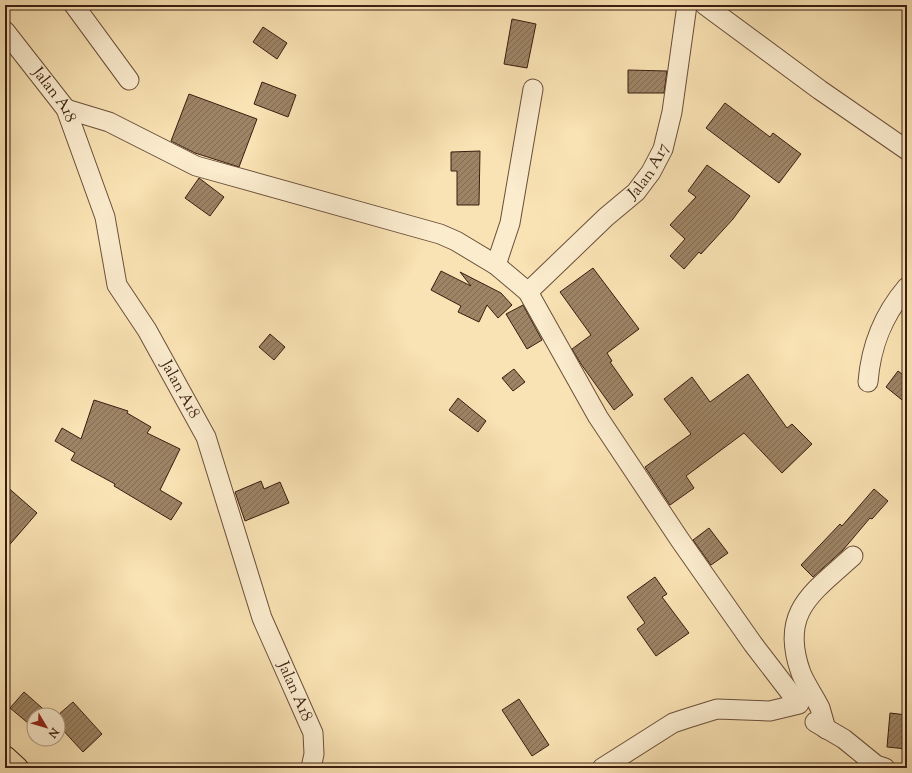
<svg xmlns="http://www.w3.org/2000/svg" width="912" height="773" viewBox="0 0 912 773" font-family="'Sorts Mill Goudy',serif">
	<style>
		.building { fill: url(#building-hatch); stroke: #3a1e11 }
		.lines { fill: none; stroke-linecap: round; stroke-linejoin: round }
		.minor-casing { stroke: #6a4f3a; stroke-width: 21 }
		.highway-casing { stroke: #3a1e11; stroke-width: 24 }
		.minor { stroke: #fbecce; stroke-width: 19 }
		.highway { stroke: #f9e2b3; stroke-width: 22 }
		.labels { text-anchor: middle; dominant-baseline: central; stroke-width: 3; stroke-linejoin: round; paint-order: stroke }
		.street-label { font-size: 16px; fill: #3a1e11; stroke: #fbecce }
	</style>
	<defs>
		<pattern id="building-hatch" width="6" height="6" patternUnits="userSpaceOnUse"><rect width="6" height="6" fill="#9d8465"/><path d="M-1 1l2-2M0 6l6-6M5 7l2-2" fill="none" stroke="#816b52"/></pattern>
	</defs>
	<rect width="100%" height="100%" fill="#f9e2b3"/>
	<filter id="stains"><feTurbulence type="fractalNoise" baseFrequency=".005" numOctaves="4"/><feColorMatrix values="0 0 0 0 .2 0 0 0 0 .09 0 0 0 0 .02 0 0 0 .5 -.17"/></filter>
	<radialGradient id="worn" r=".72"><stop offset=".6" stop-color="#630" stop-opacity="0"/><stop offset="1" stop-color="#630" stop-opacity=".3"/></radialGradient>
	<g class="building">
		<path d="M512 19 536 24 527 68 504 64Z"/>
		<path d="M263 27 287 43 277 59 253 42Z"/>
		<path d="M628 70 667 71 664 93H628Z"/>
		<path d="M262 82 296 95 288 117 254 104Z"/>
		<path d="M189 94 257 119 239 167 195 153 171 141Z"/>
		<path d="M725 103 770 137 773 133 801 154 779 183 706 128Z"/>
		<path d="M480 151 479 205H457V171H451V152Z"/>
		<path d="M707 165 750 196 733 219 701 254 699 252 684 269 670 256 685 239 670 225 696 197 688 191Z"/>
		<path d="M199 178 224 197 210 216 185 198Z"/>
		<path d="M593 268 639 329 607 353 612 361 610 362 633 395 614 410 581 364 572 349 591 335 560 292Z"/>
		<path d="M441 271 471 286 460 272 501 293 512 305 498 318 487 305 479 322 458 312 461 306 431 290Z"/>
		<path d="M523 305 542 340 527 349 506 314Z"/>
		<path d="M270 334 285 347 274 360 259 347Z"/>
		<path d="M514 369 525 382 513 391 502 378Z"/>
		<path d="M898 371 907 378V404L886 387Z"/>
		<path d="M748 374 787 428 792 424 812 444 782 473 744 433 686 476 694 488 670 505 645 467 691 434 664 399 692 377 710 402Z"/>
		<path d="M458 398 486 421 478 432 449 410Z"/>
		<path d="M94 400 128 411 127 413 151 427 147 433 180 449 160 490 182 503 171 520 114 486 115 484 71 460 75 453 55 441 62 428 81 439Z"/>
		<path d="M261 481 264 489 280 482 289 503 245 521 235 492Z"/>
		<path d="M5 485 37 513 5 550Z"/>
		<path d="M874 489 888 501 872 519 870 518 843 550 813 577 801 565 840 524 842 526Z"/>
		<path d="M709 528 728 553 711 565 693 540Z"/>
		<path d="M655 577 667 594 662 597 689 633 656 656 637 629 645 623 627 597Z"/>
		<path d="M24 692 50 715H34V728L10 708Z"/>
		<path d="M519 699 549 745 532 756 502 710Z"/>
		<path d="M73 702 102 734 83 752 60 727 58 729V715Z"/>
		<path d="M890 713 907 715V749L887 747Z"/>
	</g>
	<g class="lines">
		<g class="minor-casing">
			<g id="minor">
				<path d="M74 5 129 80"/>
				<path d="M705 5 820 90 907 150"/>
				<path id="s1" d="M5 31 66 109 105 217 117 285 147 330 206 437 262 618 313 733 314 754 311 768"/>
				<path d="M66 109 109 122 196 166 440 234 456 241 496 265 528 292 598 417 680 540 753 644 799 704 770 711 717 709 688 718 673 723 602 768"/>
				<path d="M496 265 510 223 533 89"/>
				<path id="s2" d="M528 292 606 217 636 192 651 172 663 149 672 112 687 5"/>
				<path d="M868 382C871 345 883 315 907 287"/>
				<path d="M815 722 844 739 876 765 885 768"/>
				<path d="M826 729C824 722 822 715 820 708 814 696 806 685 801 673 779 612 812 593 853 556"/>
			</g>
		</g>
		<g class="highway-casing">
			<path id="highway" d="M5 757 17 768"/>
		</g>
		<use href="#minor" class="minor"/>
		<use href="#highway" class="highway"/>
	</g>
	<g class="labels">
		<g class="street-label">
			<text stroke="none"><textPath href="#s1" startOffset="81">Jalan A18</textPath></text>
			<text stroke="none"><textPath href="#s2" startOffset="172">Jalan A17</textPath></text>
			<text stroke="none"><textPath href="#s1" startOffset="405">Jalan A18</textPath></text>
			<text stroke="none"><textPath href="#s1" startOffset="729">Jalan A18</textPath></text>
		</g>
	</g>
	<rect width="912" height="773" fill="none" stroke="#f9e2b3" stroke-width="20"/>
	<rect x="6" y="6" width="900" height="761" fill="none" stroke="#3a1e11" stroke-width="2"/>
	<rect x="10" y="10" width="892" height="753" fill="none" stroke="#3a1e11"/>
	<g transform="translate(46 727) rotate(128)"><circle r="19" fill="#fbecce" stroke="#ae9a82"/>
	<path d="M0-3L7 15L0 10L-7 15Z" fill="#8f2418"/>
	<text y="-6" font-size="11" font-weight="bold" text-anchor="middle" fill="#3a1e11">N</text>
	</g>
	<rect width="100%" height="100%" filter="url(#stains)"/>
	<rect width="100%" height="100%" fill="url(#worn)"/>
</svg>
